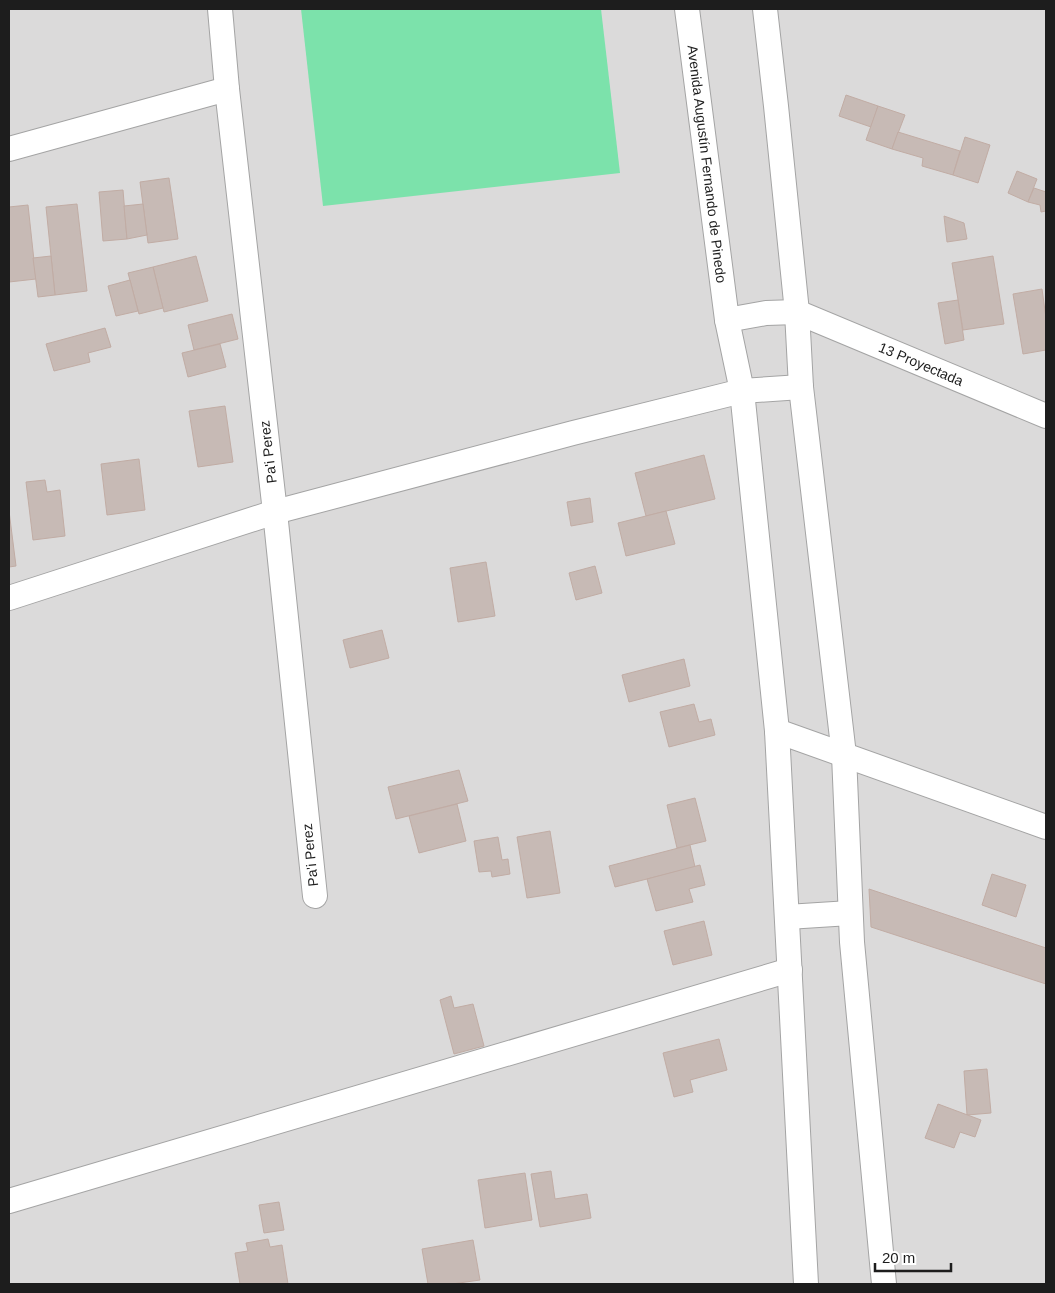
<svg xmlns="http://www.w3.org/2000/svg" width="1055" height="1293" viewBox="0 0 1055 1293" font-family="Arial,sans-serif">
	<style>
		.residential { fill: #dbdada }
		.pitch { fill: #7ce2ab }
		.building { fill: #c7bab5; stroke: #c1aca4 }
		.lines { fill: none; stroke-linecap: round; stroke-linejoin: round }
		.street-casing { stroke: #a4a4a4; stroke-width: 26 }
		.street { stroke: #fff; stroke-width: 24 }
		.labels { text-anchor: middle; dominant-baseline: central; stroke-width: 4; stroke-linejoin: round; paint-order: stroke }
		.street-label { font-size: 14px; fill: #1d1d1d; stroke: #fff }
	</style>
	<rect width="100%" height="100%" fill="#efe9e2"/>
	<rect class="residential" x="9" y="9" width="1037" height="1275"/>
	<path class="pitch" d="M301 9H601L620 173 323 206Z"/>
	<g class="building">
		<path d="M846 95 878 106 871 127 839 116Z"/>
		<path d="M878 106 905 115 892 149 866 140Z"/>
		<path d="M898 132 960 151 953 175 922 166 923 158 892 149Z"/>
		<path d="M965 137 990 145 978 183 953 175Z"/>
		<path d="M1017 171 1037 179 1028 202 1008 193Z"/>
		<path d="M169 178 178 239 148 243 140 182Z"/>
		<path d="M1034 188 1046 192V211L1041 212 1040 205 1028 202Z"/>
		<path d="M123 190 127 239 103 241 99 192Z"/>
		<path d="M77 204 87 291 55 295 46 207Z"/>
		<path d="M143 204 147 235 127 239 124 206Z"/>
		<path d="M28 205 36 279 9 282V207Z"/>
		<path d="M944 216 964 223 967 239 947 242Z"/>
		<path d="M51 256 55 295 38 297 33 258Z"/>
		<path d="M196 256 208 301 164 312 153 267Z"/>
		<path d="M993 256 1004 324 963 330 952 263Z"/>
		<path d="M153 267 163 308 139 314 128 273Z"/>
		<path d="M130 280 138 311 116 316 108 286Z"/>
		<path d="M1042 289 1046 318V350L1023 354 1013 294Z"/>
		<path d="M958 300 964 340 945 344 938 303Z"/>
		<path d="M232 314 238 339 194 350 188 325Z"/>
		<path d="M105 328 111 347 88 353 90 362 54 371 46 344Z"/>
		<path d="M220 344 226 367 188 377 182 353Z"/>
		<path d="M225 406 233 462 198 467 189 411Z"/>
		<path d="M704 455 715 499 646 516 635 473Z"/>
		<path d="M139 459 145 510 107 515 101 464Z"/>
		<path d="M45 480 47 492 60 490 65 536 33 540 26 482Z"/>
		<path d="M590 498 593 522 571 526 567 502Z"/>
		<path d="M9 511 16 566 9 567Z"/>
		<path d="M666 511 675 544 626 556 618 523Z"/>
		<path d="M486 562 495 616 458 622 450 568Z"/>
		<path d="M595 566 602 593 576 600 569 573Z"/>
		<path d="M382 630 389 658 350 668 343 640Z"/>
		<path d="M684 659 690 686 629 702 622 675Z"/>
		<path d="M694 704 699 722 711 719 715 735 669 747 660 712Z"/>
		<path d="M459 770 468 801 396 819 388 787Z"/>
		<path d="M695 798 706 841 677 848 667 805Z"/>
		<path d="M457 804 466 841 419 853 409 816Z"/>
		<path d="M550 831 560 893 527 898 517 837Z"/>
		<path d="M498 837 502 860 508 859 510 874 492 877 491 871 479 872 474 841Z"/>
		<path d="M690 845 695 867 615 887 609 866Z"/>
		<path d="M700 865 705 885 689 889 693 902 656 911 647 879Z"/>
		<path d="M992 874 1026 885 1016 917 982 905Z"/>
		<path d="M869 889 1046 948V984L871 927Z"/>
		<path d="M704 921 712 955 673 965 664 931Z"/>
		<path d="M451 996 454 1008 473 1004 484 1046 454 1054 440 1000Z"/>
		<path d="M719 1039 727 1070 690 1080 693 1092 674 1097 663 1053Z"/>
		<path d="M987 1069 991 1113 967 1115 964 1071Z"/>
		<path d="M938 1104 981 1120 975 1137 960 1132 954 1148 925 1138Z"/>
		<path d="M551 1171 555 1199 587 1194 591 1218 540 1227 531 1174Z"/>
		<path d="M525 1173 532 1220 485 1228 478 1180Z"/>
		<path d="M279 1202 284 1230 264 1233 259 1205Z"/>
		<path d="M268 1239 270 1247 282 1245 288 1284H240L235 1253 248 1251 246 1243Z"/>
		<path d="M473 1240 480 1280 452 1284H428L422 1249Z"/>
	</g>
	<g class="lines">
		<g class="street-casing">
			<g id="street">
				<path d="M220 9 227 89 275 512 315 896"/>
				<path d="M687 9 727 320 742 391 777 731 806 1284"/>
				<path d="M765 9 776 106 797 312 801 387 844 755 852 942 884 1284"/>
				<path d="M9 149 227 89"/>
				<path d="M727 320 766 313 797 312 1046 416"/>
				<path d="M9 598 275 512 573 433 742 391 801 387"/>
				<path d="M777 731 1046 827"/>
				<path d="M787 917 850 913"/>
				<path d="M9 1201 790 970"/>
			</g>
		</g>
		<use href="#street" class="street"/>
	</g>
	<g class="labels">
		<g class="street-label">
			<text transform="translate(707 164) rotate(83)">Avenida Augustín Fernando de Pinedo</text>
			<text transform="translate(921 364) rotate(23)">13 Proyectada</text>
			<text transform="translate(268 452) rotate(-97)">Pa'i Perez</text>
			<text transform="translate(310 855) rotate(-96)">Pa'i Perez</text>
		</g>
	</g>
	<rect width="1055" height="1293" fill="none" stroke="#1d1d1d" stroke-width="20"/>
	<path d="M875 1263v8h76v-8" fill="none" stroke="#1d1d1d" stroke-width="2.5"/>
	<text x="882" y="1263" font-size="15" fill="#1d1d1d" stroke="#ffffff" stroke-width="4" paint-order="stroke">20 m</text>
</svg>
